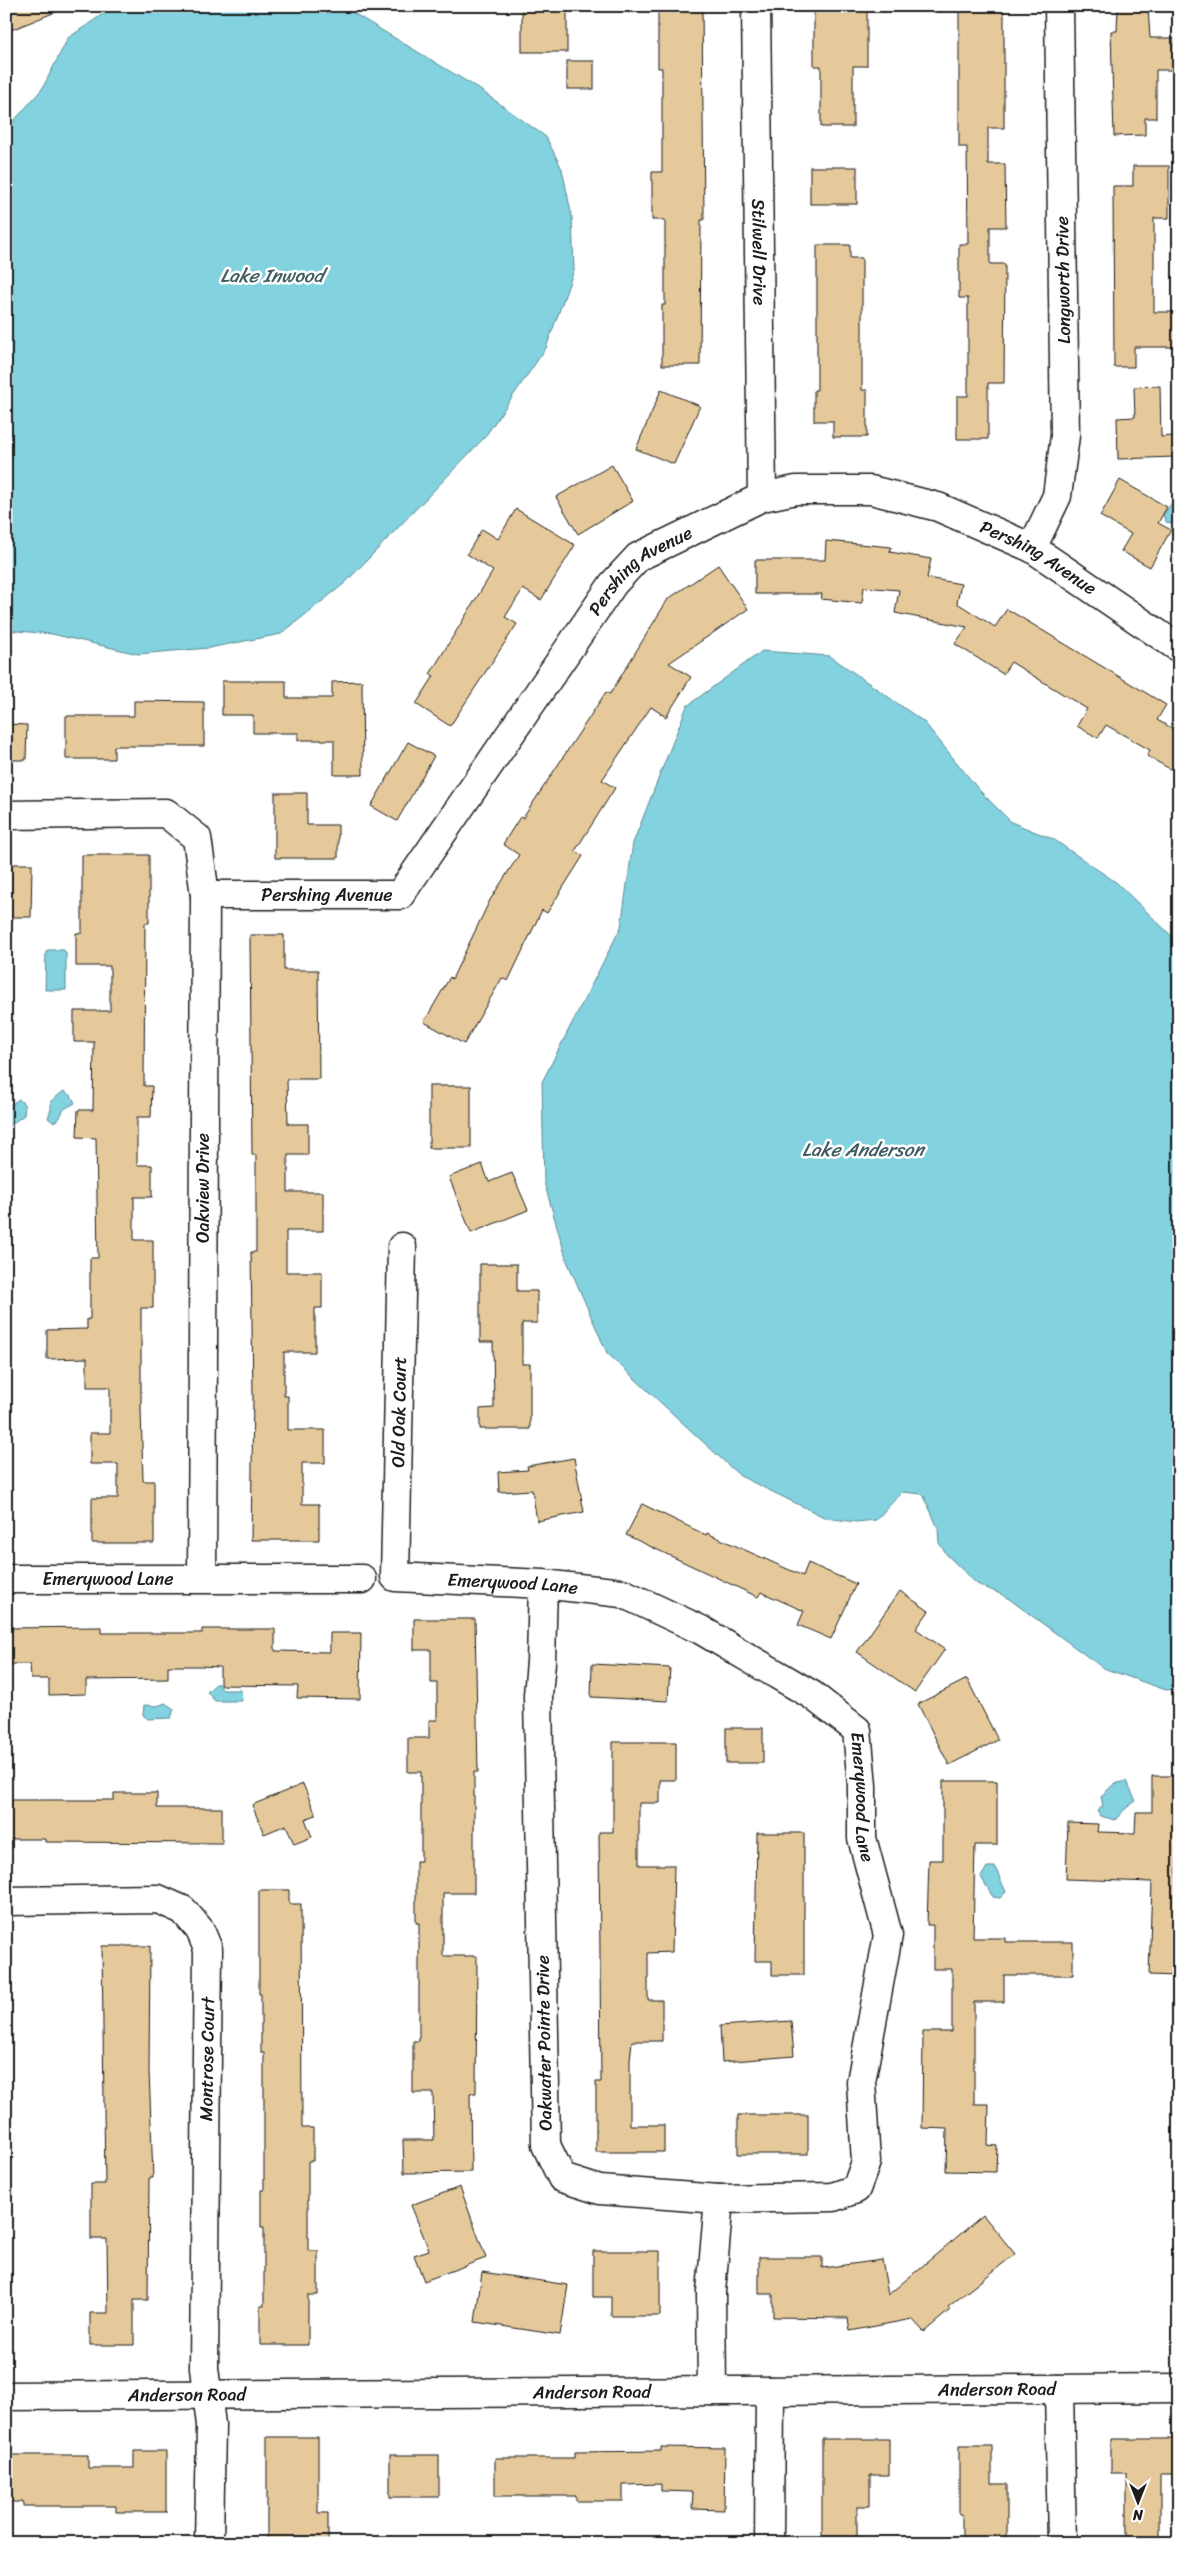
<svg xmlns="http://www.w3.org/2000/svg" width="1185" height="2549" viewBox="0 0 1185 2549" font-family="Sriracha,sans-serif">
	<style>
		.water { fill: #83d2e0; stroke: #5a8992 }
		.building { fill: #e5c99a; stroke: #1c1c1c }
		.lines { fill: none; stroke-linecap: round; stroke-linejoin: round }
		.minor-casing { stroke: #1c1c1c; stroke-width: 31 }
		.minor { stroke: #fff; stroke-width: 28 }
		.labels { text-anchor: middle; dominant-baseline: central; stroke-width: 5; stroke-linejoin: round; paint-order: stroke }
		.street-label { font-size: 18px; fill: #1c1c1c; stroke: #fff }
		.water-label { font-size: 19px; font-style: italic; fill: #405c61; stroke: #fff }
	</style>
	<rect width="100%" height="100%" fill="#fff"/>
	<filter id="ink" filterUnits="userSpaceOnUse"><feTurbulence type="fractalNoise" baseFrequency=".02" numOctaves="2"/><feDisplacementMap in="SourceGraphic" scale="10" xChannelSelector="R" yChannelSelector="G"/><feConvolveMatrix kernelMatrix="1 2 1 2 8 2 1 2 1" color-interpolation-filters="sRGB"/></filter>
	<g filter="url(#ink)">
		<g class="water">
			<path d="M125 6H336L345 8 476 87 546 137 562 169 572 217 574 270 546 348 484 438 345 583 281 634 209 648 138 654 52 634 6 630V130L42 89 68 38 106 12Z"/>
			<path d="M1179 493V518L1175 524 1166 522 1163 515Z"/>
			<path d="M762 651 830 656 924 722 979 790 1011 822 1053 839 1117 883 1179 943V1689L1166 1690 1103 1668 1005 1596 977 1584 947 1555 939 1543 938 1528 923 1494 902 1492 876 1520 856 1522 826 1518 740 1476 607 1353 567 1261 544 1182 542 1082 621 927 633 843 687 706Z"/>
			<path d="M48 950H64L66 953V990H45L46 952Z"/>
			<path d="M64 1091 72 1097 75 1103 64 1109 59 1119 53 1122 48 1118 51 1109V1101Z"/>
			<path d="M19 1099 25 1105 24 1115 6 1128V1108Z"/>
			<path d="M217 1683 223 1690H241L242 1701H215L207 1692Z"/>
			<path d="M165 1703 174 1709 171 1718 148 1719 143 1715 144 1705 157 1706Z"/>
			<path d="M1126 1781 1136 1801 1125 1809 1115 1820 1100 1816 1097 1811 1103 1806 1101 1796 1114 1784Z"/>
			<path d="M987 1867H995L1006 1892 1000 1898 993 1897 981 1877Z"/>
		</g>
		<g class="building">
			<path d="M6 6H68V7L6 32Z"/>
			<rect x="522" y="6" width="45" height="46"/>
			<path d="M658 6H702L704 220H701L700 365H662V305H665V220H652V172H662V68H658Z"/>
			<path d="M1118 7 1148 8 1150 38H1174V70H1156V118H1145V135L1114 136 1111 31H1117Z"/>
			<path d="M959 8H1004V128H988V164H1005L1006 227H990V264H1005L1004 383H988V439H957V396H968V298H959V244H968L967 147H959Z"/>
			<path d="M814 10H867V66H853V127H821V66H814Z"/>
			<rect x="567" y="61" width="27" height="28"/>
			<path d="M1133 166H1169V218H1154V312H1176V347H1134V367H1114L1113 186H1133Z"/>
			<rect x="810" y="167" width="47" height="37"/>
			<path d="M817 245H850V258H862V390H867V437H833V421H814V390H817Z"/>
			<path d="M1160 386 1161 437 1174 436 1175 457 1118 459 1117 418 1135 417 1134 387Z"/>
			<path d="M661 390 700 406 674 464 636 449Z"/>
			<path d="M612 465 633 501 578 534 556 497Z"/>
			<path d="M1120 480 1167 507 1158 523 1171 530 1150 567 1121 551 1131 534 1100 516Z"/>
			<path d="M516 509 575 545 541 600 523 589 505 617 517 624 450 726 416 704 434 676 430 674 493 571 467 554 482 529 498 539Z"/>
			<path d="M826 541 891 547 890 552 931 559 927 578 961 584 957 603 995 627 1007 609 1166 705 1157 720 1179 732V774L1147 756 1150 750 1106 725 1098 738 1077 726 1087 709 1011 662 1003 674 955 644 967 627 895 613 899 590 864 587 862 603 821 599 822 594H755V560H825Z"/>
			<path d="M718 565 748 609 669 663 691 677 666 717 651 707 602 780 615 788 575 851 583 856 547 913 542 910 508 981 502 978 464 1044 424 1022 450 977 452 979 490 900 519 855 503 844 520 817 523 818 606 692 610 694 668 599Z"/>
			<path d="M222 681H286V698H332V682L362 681 363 775H334V740H298V733H253V715H222Z"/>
			<path d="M134 701 204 702V746H114V759H66V716H134Z"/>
			<path d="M6 724 27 725 26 760H6Z"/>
			<path d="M408 742 434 756 397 821 371 806Z"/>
			<path d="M275 793H307V825H338V858H275Z"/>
			<path d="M82 855H149V923H145L144 1086H152L151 1117H137V1165H152V1197H134V1240H153V1308H141V1409L143 1481H154V1543H92V1498H118V1464H90V1433H110V1387H87V1358L47 1359V1330L87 1329V1319H90V1258H98L96 1138 77 1137 78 1110H93L94 1042H74V1011H110V966H76V933H82Z"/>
			<path d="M6 864H32L31 917H6Z"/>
			<path d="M250 935H284V970H318L319 1079H287L288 1124H308V1155H288V1192H323V1231H286V1272H322V1308H315V1352H284V1396H288V1430H325V1463H302V1504H319V1540H251L253 1396 251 1252H256V1155H252Z"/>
			<rect x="429" y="1086" width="42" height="62"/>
			<path d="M482 1164 489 1182 512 1173 528 1210 471 1233 449 1177Z"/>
			<path d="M480 1264H517V1291H537V1323H522V1364H530V1429H480V1409L494 1408 493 1342H480Z"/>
			<path d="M574 1458 584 1512 537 1521 532 1490 499 1492 498 1472 528 1470 527 1466Z"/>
			<path d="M642 1504 706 1535 707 1533 803 1576 808 1563 856 1584 831 1639 798 1625 804 1611 761 1592 758 1597 626 1535Z"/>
			<path d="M900 1591 929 1611 916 1629 945 1649 915 1692 857 1652Z"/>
			<path d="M414 1619H475L478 1772H474V1893H443V1956H477L476 2093H470L471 2172 404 2173 403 2140H434L433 2093H413V2041H419V1923H416V1861H421V1772H408V1738H429V1720H437V1683H431V1650H414Z"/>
			<path d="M101 1627V1633H202V1629H275V1651L330 1652V1633H361L360 1699 297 1698 298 1686 220 1685V1667L201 1666H168V1679L86 1680V1694L49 1695V1679H31L30 1664H6V1628Z"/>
			<path d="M592 1664 670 1668 668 1701 591 1697Z"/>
			<path d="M967 1679 998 1740 949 1765 918 1704Z"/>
			<rect x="726" y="1728" width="37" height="35"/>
			<path d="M613 1742H676V1780H660V1803H639V1865H674L672 1952 648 1953V2000H662V2041H632L630 2060V2125H664V2152H596V2082H601L599 1832H613Z"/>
			<path d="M1152 1776H1178L1176 1943H1179V1976L1149 1975 1152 1882 1066 1879 1068 1823 1098 1824 1097 1832 1135 1833 1136 1812H1152Z"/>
			<path d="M943 1781H997V1845H975L973 1938H1005V1942H1073V1975H1004V2002H974V2104H989L988 2145 997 2146 996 2172 946 2171 947 2129 922 2128 923 2032H952V1969H933V1925H927L929 1860H943Z"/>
			<path d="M303 1784 316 1815 305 1819 312 1837 294 1844 286 1825 264 1834 252 1805Z"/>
			<path d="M114 1793H157V1808H222V1843L45 1842V1839H6V1800H114Z"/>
			<path d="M757 1833H804V1975H772V1961H755Z"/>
			<path d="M259 1890H289V1904H301L302 2128H313V2161H308V2251H318V2295H308V2345H260V2306H264V2227H261V2190H264V2053H261V1994H259Z"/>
			<path d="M102 1946H150L149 2070 153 2178H149L148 2300H134V2345H90V2313H108L107 2239H91V2184H105Z"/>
			<path d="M791 2021 794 2056 722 2062 720 2026Z"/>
			<rect x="738" y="2115" width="70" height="39"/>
			<path d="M460 2187 486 2258 424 2281 414 2255 429 2250 411 2205Z"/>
			<path d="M983 2215 1015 2254 948 2307 950 2310 924 2332 912 2319 850 2331 848 2318 773 2317V2294H759V2257H822V2268L882 2260 888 2295Z"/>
			<path d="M593 2251H660V2316H611V2297H593Z"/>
			<path d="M482 2272 568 2285 560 2335 475 2322Z"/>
			<path d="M267 2437H318V2513H328V2543H267Z"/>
			<path d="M822 2439H889V2475H870V2506H857V2543H822Z"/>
			<path d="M1111 2439H1176V2474H1160V2543H1127V2473H1111Z"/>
			<path d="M959 2446H992V2484H1007V2543H962V2514H959Z"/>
			<path d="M661 2447 725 2448 724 2510 692 2509 693 2492 661 2491V2484L623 2485V2501H576V2496H495V2458H575V2452L661 2451Z"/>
			<path d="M134 2451H166V2512H116V2506H23V2502H6V2455H88V2468H134Z"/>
			<rect x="390" y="2455" width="49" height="42"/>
		</g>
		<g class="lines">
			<g class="minor-casing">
				<g id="minor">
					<path id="s1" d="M756 6 762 497"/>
					<path d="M1032 548 1057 496 1065 436 1059 6"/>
					<path d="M6 815 166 813 197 838 205 895 202 1578"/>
					<path id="s2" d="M205 895H400L613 584 638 557 762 497 796 490H871L938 507 1032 548 1179 648"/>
					<path id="s3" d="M402 1247 395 1577 543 1584 622 1593 701 1630 812 1695 857 1730 862 1786V1838L888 1935 861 2082 866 2162 856 2189 833 2197 719 2199 600 2190 562 2178 546 2145 538 1695 541 1662 543 1584"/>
					<path id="s4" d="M6 1579H362"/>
					<path d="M6 1901 158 1899 183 1910 200 1930 208 1949 204 2368 211 2425 209 2543"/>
					<path d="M1059 2389 1062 2543"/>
					<path d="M712 2391 711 2292 719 2199"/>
					<path id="s5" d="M6 2396 1179 2388"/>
					<path d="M769 2543 770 2391"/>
				</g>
			</g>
			<use href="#minor" class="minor"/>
		</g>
	</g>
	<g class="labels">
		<g class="street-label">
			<text stroke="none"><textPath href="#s1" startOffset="246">Stilwell Drive</textPath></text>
			<text transform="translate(1063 280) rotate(-91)">Longworth Drive</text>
			<text stroke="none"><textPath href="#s2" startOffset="1038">Pershing Avenue</textPath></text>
			<text stroke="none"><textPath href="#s2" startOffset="602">Pershing Avenue</textPath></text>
			<text stroke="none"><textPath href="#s2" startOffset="122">Pershing Avenue</textPath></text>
			<text transform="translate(203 1188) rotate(-90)">Oakview Drive</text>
			<text transform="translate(399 1412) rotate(-89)">Old Oak Court</text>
			<text stroke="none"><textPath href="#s4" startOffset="102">Emerywood Lane</textPath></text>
			<text stroke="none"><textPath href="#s3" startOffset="448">Emerywood Lane</textPath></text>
			<text stroke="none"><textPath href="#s3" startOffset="898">Emerywood Lane</textPath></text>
			<text transform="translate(544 2043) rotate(-91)">Oakwater Pointe Drive</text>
			<text transform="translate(207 2059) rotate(-89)">Montrose Court</text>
			<text stroke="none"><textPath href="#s5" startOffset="991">Anderson Road</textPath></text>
			<text stroke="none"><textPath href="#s5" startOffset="586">Anderson Road</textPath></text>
			<text stroke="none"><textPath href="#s5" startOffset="181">Anderson Road</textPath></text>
		</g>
		<g class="water-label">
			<text x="272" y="275">Lake Inwood</text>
			<text x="863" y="1149">Lake Anderson</text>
		</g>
	</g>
	<rect width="1185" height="2549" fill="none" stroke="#fff" stroke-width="25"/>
	<rect x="12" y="12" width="1160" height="2524" fill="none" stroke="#1c1c1c" stroke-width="2" filter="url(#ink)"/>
	<g transform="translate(1138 2502) rotate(180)" stroke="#ffffff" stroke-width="4" paint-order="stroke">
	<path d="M0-4L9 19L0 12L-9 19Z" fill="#1c1c1c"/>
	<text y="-8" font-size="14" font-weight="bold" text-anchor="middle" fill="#1c1c1c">N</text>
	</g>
</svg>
